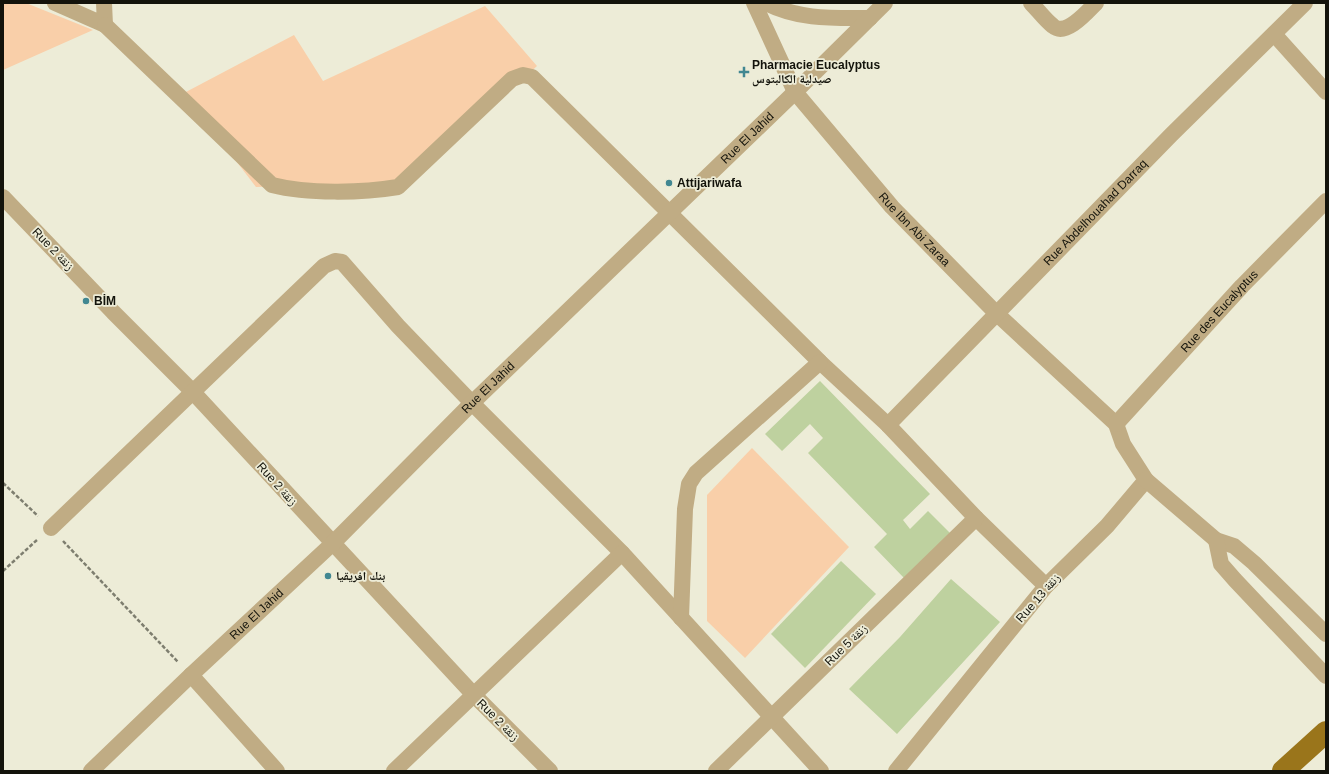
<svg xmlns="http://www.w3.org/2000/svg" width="1329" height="774" viewBox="0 0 1329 774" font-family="Arial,'Noto Naskh Arabic',sans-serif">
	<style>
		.green { fill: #f9cfa9 }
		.building { fill: #bed19f }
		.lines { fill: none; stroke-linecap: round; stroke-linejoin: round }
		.path { stroke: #7e7e6f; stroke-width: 2.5; stroke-dasharray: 4 2; stroke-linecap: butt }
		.minor { stroke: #c0ac84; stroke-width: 16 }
		.primary { stroke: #9a751b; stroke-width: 22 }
		.poi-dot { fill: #418791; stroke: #edecd7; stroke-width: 1.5 }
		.labels { text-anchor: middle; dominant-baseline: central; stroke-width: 3.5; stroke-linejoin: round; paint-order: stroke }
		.poi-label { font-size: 12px; font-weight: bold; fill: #13130b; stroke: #edecd7; text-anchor: start }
		.street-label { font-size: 12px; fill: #13130b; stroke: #edecd7 }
	</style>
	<rect width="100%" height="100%" fill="#edecd7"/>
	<g class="green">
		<path d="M6 3H26L93 30 3 70V4Z"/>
		<path d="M485 6 537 66 411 182 256 187 184 93 294 35 323 81Z"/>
		<path d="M752 448 849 547 745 658 707 621V495Z"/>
	</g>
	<g class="building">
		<path d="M820 381 930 494 903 520 910 529 928 511 950 533 904 578 874 547 887 534 808 453 823 438 810 424 782 451 765 434Z"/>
		<path d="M841 561 876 594 805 668 771 634Z"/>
		<path d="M951 579 1000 622 897 734 849 689 900 637Z"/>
	</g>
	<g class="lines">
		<g class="path">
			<path d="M3 483 38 516"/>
			<path d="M63 541 178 662"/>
			<path d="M3 571 38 539"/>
		</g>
		<g class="minor">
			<path d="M55 3 105 25 104 3"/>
			<path id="s1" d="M754 3 795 92 892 207 997 314 1116 424 1123 444 1146 480 1107 526 1046 586 896 771"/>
			<path d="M766 3C800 20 833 18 870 18"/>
			<path d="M1031 3C1038 10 1045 20 1053 26 1066 37 1087 12 1096 3"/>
			<path d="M105 25 272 185C307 194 362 193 398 187L512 79 523 75 532 77 820 362 888 425 976 518 1046 586"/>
			<path d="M1274 34 1326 92"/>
			<path d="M3 197 113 312 192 391 473 694 550 771"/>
			<path id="s2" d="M1116 424 1242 286 1326 201"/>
			<path id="s3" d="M888 425 1171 135 1305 3"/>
			<path d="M1146 480 1216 540 1234 546 1254 563 1326 634"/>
			<path d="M51 528 324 266 335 261 342 262 398 326 472 403 622 553 821 771"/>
			<path d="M1216 540 1221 564 1235 580 1326 676"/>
			<path d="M681 618 685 509 689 484 696 473 820 362"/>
			<path d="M191 675 277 771"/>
			<path id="s4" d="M91 771 191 675 332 544 472 403 795 92 885 3"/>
			<path d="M394 771 622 553"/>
			<path d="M716 771 976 518"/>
		</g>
		<path class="primary" d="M1283 771 1326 732"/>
	</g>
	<g class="poi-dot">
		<path d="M742 66h4v4h4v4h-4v4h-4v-4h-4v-4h4z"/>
		<circle cx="669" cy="183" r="4"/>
		<circle cx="86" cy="301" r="4"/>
		<circle cx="328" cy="576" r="4"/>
	</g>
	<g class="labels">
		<g class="poi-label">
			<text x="752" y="65">Pharmacie Eucalyptus<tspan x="752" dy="14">صيدلية الكالبتوس</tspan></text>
			<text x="677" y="183">Attijariwafa</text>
			<text x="94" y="301">BİM</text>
			<text x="336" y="576">بنك افريقيا</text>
		</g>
		<g class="street-label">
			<text stroke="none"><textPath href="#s4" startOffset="912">Rue El Jahid</textPath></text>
			<text stroke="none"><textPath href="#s3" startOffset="297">Rue Abdelhouahad Darraq</textPath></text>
			<text stroke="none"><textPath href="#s1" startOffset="280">Rue Ibn Abi Zaraa</textPath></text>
			<text transform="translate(53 249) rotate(46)">Rue 2 زنقة</text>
			<text stroke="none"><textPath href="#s2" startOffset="153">Rue des Eucalyptus</textPath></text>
			<text stroke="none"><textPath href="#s4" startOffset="552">Rue El Jahid</textPath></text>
			<text transform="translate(277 484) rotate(48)">Rue 2 زنقة</text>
			<text transform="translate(1038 598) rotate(-49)">Rue 13 زنقة</text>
			<text stroke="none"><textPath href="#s4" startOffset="228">Rue El Jahid</textPath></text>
			<text transform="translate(846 645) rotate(-44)">Rue 5 زنقة</text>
			<text transform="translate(498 720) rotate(45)">Rue 2 زنقة</text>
		</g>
	</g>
	<rect width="1329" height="774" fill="none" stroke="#13130b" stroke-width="8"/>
</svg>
